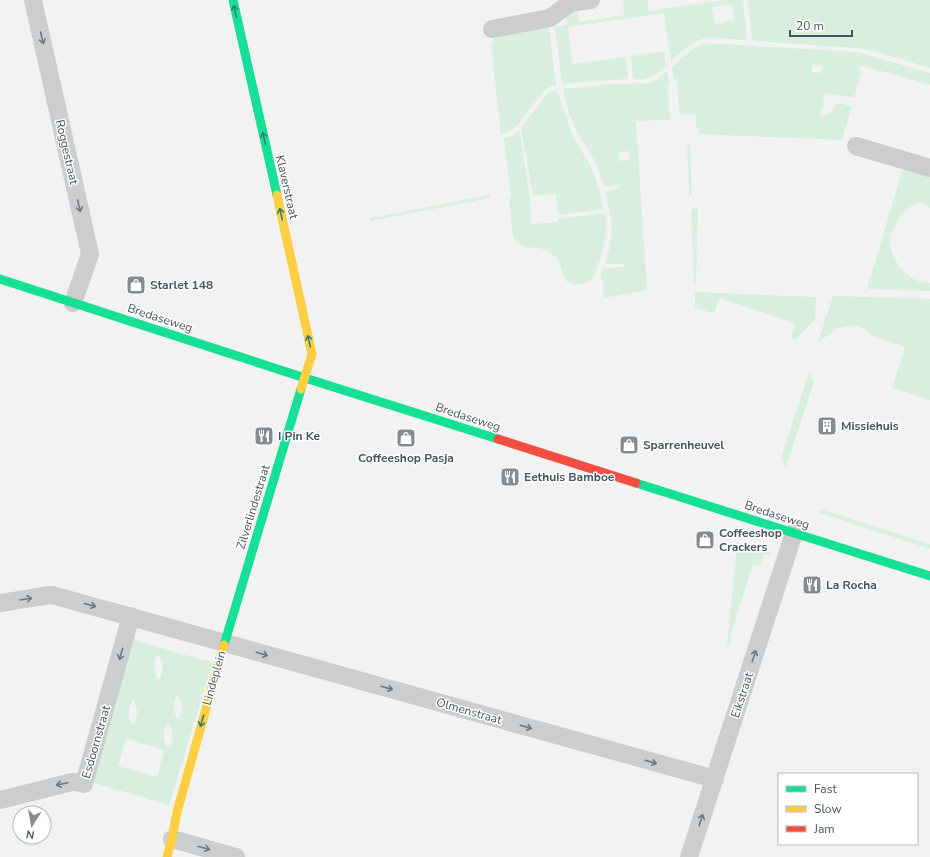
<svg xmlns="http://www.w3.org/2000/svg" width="930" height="857" viewBox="0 0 930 857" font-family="'Nunito Sans',sans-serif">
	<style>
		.green { fill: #d8efe0; fill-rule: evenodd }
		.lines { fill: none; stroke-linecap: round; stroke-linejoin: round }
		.street { stroke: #cbcdcf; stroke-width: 18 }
		.fast { stroke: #16e098; stroke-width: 9 }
		.slow { stroke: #ffcf43; stroke-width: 9 }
		.jam { stroke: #f24e42; stroke-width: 9 }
		.oneway { stroke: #3a7e6f }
		.oneway2 { stroke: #70787f }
		.labels { text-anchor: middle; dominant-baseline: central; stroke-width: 3; stroke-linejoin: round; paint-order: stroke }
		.street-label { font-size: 12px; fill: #49545d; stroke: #fff }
		.poi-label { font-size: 12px; font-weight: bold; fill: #49545d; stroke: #fff; text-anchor: start }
	</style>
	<rect width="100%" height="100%" fill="#f2f2f2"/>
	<g class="green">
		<path d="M623 0H647L649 11 723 0H742L746 24V39L744 40C731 40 711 35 699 40 688 45 679 54 671 62L664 13 568 27 573 64 626 57 628 77 626 79 562 84 555 27 567 25 566 15 577 7 579 22 624 15ZM732 4 734 20 715 24 712 7Z"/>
		<path d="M747 0H930V68L874 51 856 48 753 41 752 38Z"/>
		<path d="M549 27 556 86 549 87 544 90 518 125 508 132 501 134 491 47C491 43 493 40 495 36Z"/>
		<path d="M709 43 855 52 864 54 930 73V85L860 65 859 70 862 71 854 98 824 93 823 107 819 115 823 117C830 114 836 110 836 103L852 106 842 140 698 134 699 128H696V115L679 114 677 78 674 80 672 67C683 57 694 45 709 43ZM813 65 822 66 821 73 812 72Z"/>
		<path d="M664 51 666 66C656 75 647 81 634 79L633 78 631 56Z"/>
		<path d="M667 71 670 83 668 84 670 120 636 121 647 290 603 298 602 294 604 293 602 279H600V278L604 268 624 267 623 264H605C615 234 612 221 605 191L619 188V185L605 187C601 180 600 171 596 164 591 153 584 144 578 134 571 120 566 104 563 89L612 84 648 83 657 80ZM628 151 629 160 620 161 619 152Z"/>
		<path d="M557 90 571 131 575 140 590 165 596 179 604 209 558 215 556 194 533 196 521 128 548 93Z"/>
		<path d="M519 130 530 197 531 224 558 222V219L605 213C609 239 601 257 592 281 587 282 580 285 574 284 563 283 564 273 560 265 558 259 553 254 547 251 535 244 518 253 513 235L509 198 511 197 504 138 512 136Z"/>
		<path d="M687 143H690L692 194H689Z"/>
		<path d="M903 168 930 176V208C927 206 923 203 919 203 909 202 891 228 890 237 888 258 908 284 930 283V291L867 289Z"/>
		<path d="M489 195 490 198 371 221 370 218Z"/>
		<path d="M694 207H698L696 283H694L691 213V211Z"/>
		<path d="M695 292 816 297 815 319 796 340 791 338 795 323 719 298 714 313 695 308Z"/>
		<path d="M833 296 930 299V400L892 388 905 347 872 336 864 328 854 325 838 328 818 342Z"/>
		<path d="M809 372 814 382 786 467 782 461V455Z"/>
		<path d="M820 509 930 544V549L820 513H819Z"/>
		<path d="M737 543 770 553V556L764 554 760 566 753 564 731 634 730 646H727Z"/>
		<path d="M131 637 137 639V641L206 661 207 660 213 662 169 805 94 783 91 779ZM158 654C164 662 164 672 159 680 153 671 153 663 158 654ZM177 695C184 702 183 712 178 720 173 711 172 703 177 695ZM133 700C138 708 139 716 133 725 127 718 128 708 133 700ZM168 723C173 731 174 740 168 748 163 740 162 731 168 723ZM126 739 164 750 157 777 118 766Z"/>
	</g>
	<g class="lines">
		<g class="street">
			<path d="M33 0 90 254 73 303"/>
			<path d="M492 29 545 19 550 18 570 3 591 0"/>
			<path d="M856 146 930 168"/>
			<path d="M0 603 50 595H52L715 779"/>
			<path d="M0 800 72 782H77L84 784 131 616"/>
			<path d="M172 839 236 857"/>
			<path d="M689 857 794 533"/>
		</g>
		<g class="fast">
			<path d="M233 0 277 195"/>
			<path d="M0 279 305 378 498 439"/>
			<path d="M636 483 930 576"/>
			<path d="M224 645 301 389"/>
		</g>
		<g class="slow">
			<path d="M277 195 312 354 301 389"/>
			<path d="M167 857 172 839 177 812 224 645"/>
		</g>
		<path class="jam" d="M498 439 636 483"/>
	</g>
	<defs><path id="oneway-shaft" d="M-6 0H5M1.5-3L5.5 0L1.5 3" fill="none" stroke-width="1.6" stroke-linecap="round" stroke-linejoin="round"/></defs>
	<g class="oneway">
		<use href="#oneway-shaft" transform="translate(235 11) rotate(-103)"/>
		<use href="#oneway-shaft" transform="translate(264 138) rotate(-103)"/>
		<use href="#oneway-shaft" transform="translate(281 214) rotate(-103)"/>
		<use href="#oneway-shaft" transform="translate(309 341) rotate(-103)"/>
		<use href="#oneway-shaft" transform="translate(202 721) rotate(106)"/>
	</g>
	<g class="oneway2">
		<use href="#oneway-shaft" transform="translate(42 38) rotate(77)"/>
		<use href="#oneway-shaft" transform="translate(79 206) rotate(77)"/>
		<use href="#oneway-shaft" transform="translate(26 599) rotate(-9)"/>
		<use href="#oneway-shaft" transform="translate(90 605) rotate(15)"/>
		<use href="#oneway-shaft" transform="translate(121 654) rotate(106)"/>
		<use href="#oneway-shaft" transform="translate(262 654) rotate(16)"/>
		<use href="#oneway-shaft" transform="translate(754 656) rotate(-72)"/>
		<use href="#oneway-shaft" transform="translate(387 688) rotate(16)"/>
		<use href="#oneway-shaft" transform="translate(526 727) rotate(16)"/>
		<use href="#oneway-shaft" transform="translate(651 762) rotate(16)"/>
		<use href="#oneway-shaft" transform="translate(62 784) rotate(168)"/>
		<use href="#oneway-shaft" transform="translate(701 820) rotate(-72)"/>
		<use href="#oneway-shaft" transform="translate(204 848) rotate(15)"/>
	</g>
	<defs>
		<g id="shop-square" transform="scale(1)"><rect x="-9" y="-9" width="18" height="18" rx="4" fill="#848b91" stroke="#fff"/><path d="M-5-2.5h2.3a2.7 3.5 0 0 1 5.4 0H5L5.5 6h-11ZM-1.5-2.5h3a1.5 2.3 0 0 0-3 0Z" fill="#fff"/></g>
		<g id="building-square" transform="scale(1)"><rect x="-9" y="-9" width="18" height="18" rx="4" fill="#848b91" stroke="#fff"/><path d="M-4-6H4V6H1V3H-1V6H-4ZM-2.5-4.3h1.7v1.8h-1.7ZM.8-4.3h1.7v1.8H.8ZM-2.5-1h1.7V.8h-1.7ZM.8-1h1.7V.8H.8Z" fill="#fff"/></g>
		<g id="restaurant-square" transform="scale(1)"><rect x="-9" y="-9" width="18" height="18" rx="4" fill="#848b91" stroke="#fff"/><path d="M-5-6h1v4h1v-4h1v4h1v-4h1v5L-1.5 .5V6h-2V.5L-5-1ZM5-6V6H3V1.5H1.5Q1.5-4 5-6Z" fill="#fff"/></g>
	</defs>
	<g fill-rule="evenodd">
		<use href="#shop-square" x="136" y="285"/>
		<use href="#building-square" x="827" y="426"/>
		<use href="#restaurant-square" x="264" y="436"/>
		<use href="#shop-square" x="406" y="438"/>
		<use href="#shop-square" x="629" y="445"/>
		<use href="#restaurant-square" x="510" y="477"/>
		<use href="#shop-square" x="705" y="540"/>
		<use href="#restaurant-square" x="812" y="585"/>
	</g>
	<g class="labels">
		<g class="street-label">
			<text transform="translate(67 152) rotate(77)">Roggestraat</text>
			<text transform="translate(287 187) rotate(77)">Klaverstraat</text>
			<text transform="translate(160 318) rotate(18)">Bredaseweg</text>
			<text transform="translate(468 417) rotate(18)">Bredaseweg</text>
			<text transform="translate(253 507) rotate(-73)">Zilverlindestraat</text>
			<text transform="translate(777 515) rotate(18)">Bredaseweg</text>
			<text transform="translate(214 678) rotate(-74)">Lindeplein</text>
			<text transform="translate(742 695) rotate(-72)">Eikstraat</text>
			<text transform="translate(469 711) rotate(16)">Olmenstraat</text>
			<text transform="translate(96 742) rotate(-74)">Esdoornstraat</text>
		</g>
		<g class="poi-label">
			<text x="150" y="285">Starlet 148</text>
			<text x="841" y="426">Missiehuis</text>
			<text x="278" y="436">I Pin Ke</text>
			<text x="643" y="445">Sparrenheuvel</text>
			<text x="406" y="458" text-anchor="middle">Coffeeshop Pasja</text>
			<text x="524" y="477">Eethuis Bamboe</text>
			<text x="719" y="533">Coffeeshop<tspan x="719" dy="14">Crackers</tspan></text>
			<text x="826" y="585">La Rocha</text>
		</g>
	</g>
	<rect x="778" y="773" width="140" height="72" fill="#ffffff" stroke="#b6bbbe"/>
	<rect x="786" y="786" width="20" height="6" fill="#16e098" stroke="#b6bbbe"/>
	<text x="814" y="793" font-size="12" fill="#49545d">Fast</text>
	<rect x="786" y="806" width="20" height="6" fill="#ffcf43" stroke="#b6bbbe"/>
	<text x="814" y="813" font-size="12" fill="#49545d">Slow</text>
	<rect x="786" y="826" width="20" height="6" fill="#f24e42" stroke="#b6bbbe"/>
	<text x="814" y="833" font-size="12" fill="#49545d">Jam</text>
	<g transform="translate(32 825) rotate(191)"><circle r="19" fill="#ffffff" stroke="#b6bbbe"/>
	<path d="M0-3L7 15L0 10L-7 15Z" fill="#848b91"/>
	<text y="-6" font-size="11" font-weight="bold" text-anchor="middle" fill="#49545d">N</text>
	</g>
	<path d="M790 30v6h62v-6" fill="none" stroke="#49545d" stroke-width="2"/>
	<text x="796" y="30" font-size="12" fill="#49545d" stroke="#ffffff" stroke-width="3" paint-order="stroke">20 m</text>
</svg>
